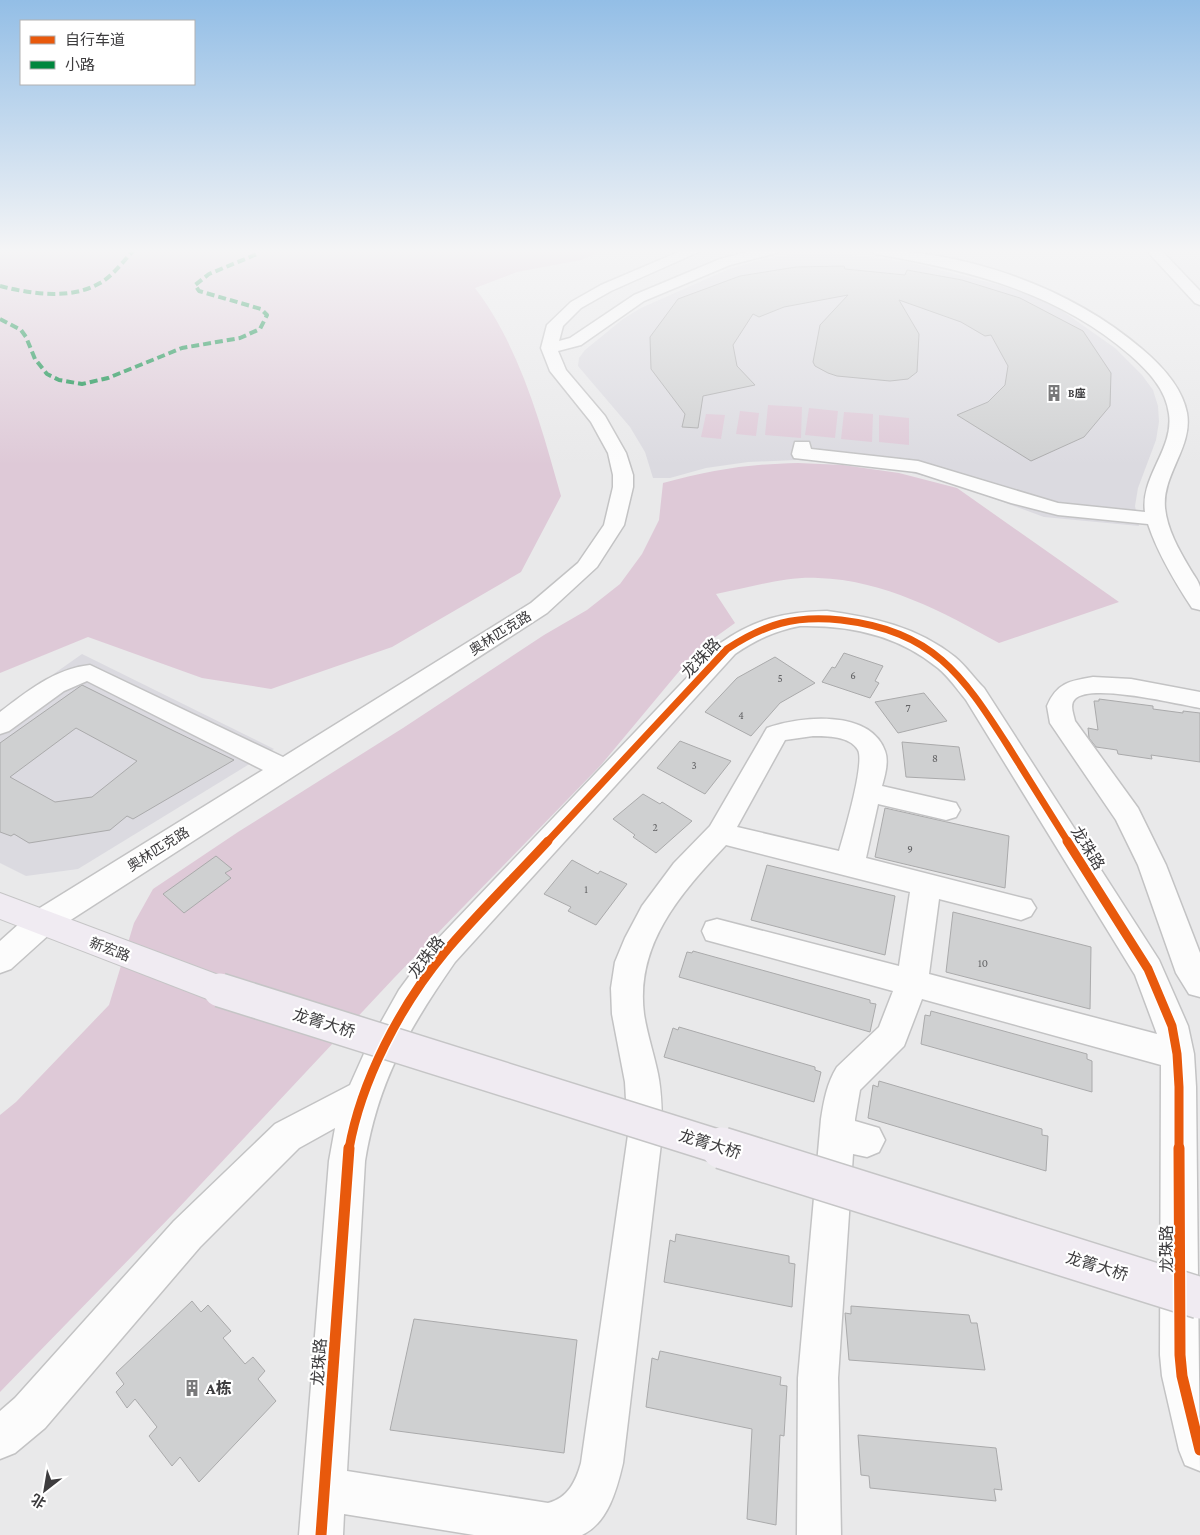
<svg xmlns="http://www.w3.org/2000/svg" width="1200" height="1535" viewBox="0 0 1200 1535" font-family="'Crimson Pro','Noto Sans SC',serif">
	<style>
		.built { fill: #dbdae0 }
		.green { fill: #dec9d7 }
		.building { fill: #cfd0d1; stroke: #aaaaab; fill-rule: evenodd }
		.lines { fill: none; stroke-linecap: round; stroke-linejoin: round }
		.minor-casing { stroke: #c3c3c4; stroke-width: 3 }
		.major-casing { stroke: #c5c5c6; stroke-width: 2 }
		.minor { fill: #fcfcfc; fill-rule: evenodd }
		.major { fill: #f0ebf2; fill-rule: evenodd }
		.major-bridge-far1-casing { stroke: #c5c5c6; stroke-width: 36; stroke-linecap: butt }
		.major-bridge-casing { stroke: #c5c5c6; stroke-width: 44; stroke-linecap: butt }
		.major-bridge-far1 { stroke: #f0ebf2; stroke-width: 33 }
		.major-bridge { stroke: #f0ebf2; stroke-width: 41 }
		.quiet { stroke: #00873e; stroke-width: 4; stroke-dasharray: 8 4; stroke-linecap: butt }
		.cycleway-far2-casing { stroke: #fff; stroke-width: 10 }
		.cycleway-far1-casing { stroke: #fff; stroke-width: 12 }
		.cycleway-casing { stroke: #fff; stroke-width: 14 }
		.cycleway-far2 { stroke: #e8590c; stroke-width: 7 }
		.cycleway-far1 { stroke: #e8590c; stroke-width: 9 }
		.cycleway { stroke: #e8590c; stroke-width: 11 }
		.labels { text-anchor: middle; dominant-baseline: central; stroke-width: 4.5; stroke-linejoin: round; paint-order: stroke }
		.far-poi-label { font-size: 11px; font-weight: bold; fill: #3d3c3e; stroke: #fff; text-anchor: start }
		.number-label { font-size: 11px; fill: #626264 }
		.street-label { font-size: 14px; fill: #3d3c3e; stroke: #fff }
		.near-street-label { font-size: 16px; fill: #3d3c3e; stroke: #fff }
		.near-poi-label { font-size: 16px; font-weight: bold; fill: #3d3c3e; stroke: #fff; text-anchor: start }
	</style>
	<rect width="100%" height="100%" fill="#e9e9ea"/>
	<g class="built">
		<path d="M833 253 908 262 999 285 1032 296 1061 310 1115 348 1142 375 1153 390 1158 406 1159 422 1156 440 1138 488 1135 506 1139 526 1044 517 946 481 894 469 843 462 797 460 748 462 706 468 670 478H653L645 452 630 427 578 366 579 358 585 350 623 319 641 308 729 269 761 260 797 254Z"/>
		<path d="M82 654 274 749 78 869 26 876 0 863V712Z"/>
	</g>
	<g class="green">
		<path d="M0 250H604L581 260 517 272 475 288C520 347 541 425 561 496L521 572 392 647 271 689 202 678 88 637 0 673Z"/>
		<path d="M768 405 802 407 801 438 765 435Z"/>
		<path d="M809 408 838 411 835 438 805 435Z"/>
		<path d="M740 411 759 413 756 436 736 434Z"/>
		<path d="M844 412 873 414 872 442 841 439Z"/>
		<path d="M706 414 725 415 721 439 701 437Z"/>
		<path d="M879 415 909 418V445L879 442Z"/>
		<path d="M798 463 843 465 899 473 957 488 1119 602 999 643C943 612 884 580 818 578 786 576 747 588 716 594L735 623 696 651 601 765 394 978 173 1214 0 1392V1115L16 1102 109 1005 134 923 153 889 238 832 403 728 544 635 587 610 620 584 642 554 659 520 663 483C711 470 748 464 798 463Z"/>
	</g>
	<g class="building">
		<path d="M844 266 845 269 905 275 907 270 962 280 1020 298 1083 331 1111 373 1110 406 1084 437 1031 461 957 415 988 402 1005 385 1008 366 991 335 985 336 961 322 899 300 919 334 917 372 908 379 890 381 837 376 828 373 815 366 813 362 820 325 848 295 784 307 759 317 753 314 733 345 737 366 755 385 703 396 698 428 682 427 685 414 651 369 650 337 678 299 740 276 796 267Z"/>
		<path d="M844 653 883 666 875 681 879 683 870 698 822 682 832 667 835 668Z"/>
		<path d="M775 657 815 683 780 703 751 736 705 712 737 678Z"/>
		<path d="M82 685 174 731 234 760 133 819 127 816 110 830 29 843 14 834 11 836 0 832V743ZM76 728 137 761 92 797 55 802 10 777Z"/>
		<path d="M924 693 947 721 898 733 875 702Z"/>
		<path d="M1099 699 1153 706V709L1183 713V711L1200 713V762L1151 755 1152 759 1118 754 1117 750 1096 747 1089 738 1088 728 1098 730 1094 701H1099Z"/>
		<path d="M680 741 731 761 705 794 657 768Z"/>
		<path d="M902 742 959 747 965 780 906 777Z"/>
		<path d="M643 794 660 804 662 802 692 821 656 853 633 837 635 835 613 819Z"/>
		<path d="M885 808 1009 836 1005 888 875 857Z"/>
		<path d="M216 856 232 869 225 873 231 878 184 913 163 894Z"/>
		<path d="M572 860 598 874 600 871 627 884 596 925 568 911 571 907 544 894Z"/>
		<path d="M767 865 895 896 885 955 751 920Z"/>
		<path d="M953 912 1091 947 1090 1009 946 972Z"/>
		<path d="M693 951 870 1000V1003L876 1004 870 1032 679 977 687 952 692 953Z"/>
		<path d="M931 1011 1087 1054V1059L1092 1061V1092L921 1044 925 1015 930 1016Z"/>
		<path d="M679 1027 815 1067V1070L821 1072 814 1102 664 1057 673 1028 678 1030Z"/>
		<path d="M879 1081 1042 1129V1135L1048 1136 1046 1171 868 1118 873 1085 878 1087Z"/>
		<path d="M676 1234 789 1256V1263L795 1264 792 1307 664 1282 670 1240 675 1242Z"/>
		<path d="M192 1301 201 1312 208 1305 231 1331 223 1338 245 1364 253 1357 265 1371 258 1379 276 1401 199 1482 180 1457 172 1466 149 1436 157 1427 135 1399 127 1408 116 1392 124 1384 116 1373Z"/>
		<path d="M851 1306 969 1315 971 1323H977L985 1370 849 1360 845 1313 851 1314Z"/>
		<path d="M414 1319 577 1340 564 1453 390 1430Z"/>
		<path d="M660 1351 781 1377 780 1385 787 1386 784 1436 780 1435 776 1525 747 1519 752 1429 646 1407 652 1358 658 1360Z"/>
		<path d="M858 1435 996 1448 1002 1490 994 1489 996 1501 870 1488 869 1476 861 1475Z"/>
	</g>
	<g class="lines">
		<g class="minor-casing">
			<g id="minor">
				<path d="M683 250H703L611 291 581 308 563 326 559 341 570 338 634 295 720 259 754 250H779L777 253 730 265 644 301 581 345 558 351 566 370 605 416 626 453 633 475V487L624 525 597 567 547 613 52 932 11 969 0 973V941L30 914 263 770 87 681 64 691 9 731 0 734V712C28 691 54 669 90 665L283 757 531 603 578 563 604 525 613 487V475L608 453 591 422 550 371 541 348 547 325 571 302 601 285Z"/>
				<path d="M869 250C964 250 1070 287 1142 349 1162 366 1182 387 1187 413 1193 447 1162 474 1165 508 1167 529 1179 550 1189 567 1192 573 1199 581 1200 587 1200 594 1200 603 1200 610L1192 608C1175 582 1158 554 1148 524L1058 515 1011 503 916 472 794 458 792 454 795 442H809L811 449 918 461 1058 503 1145 512C1140 477 1174 449 1169 414 1166 389 1148 371 1130 355 1058 292 968 270 876 254Z"/>
				<path d="M1146 250H1161L1200 291V305L1195 303Z"/>
				<path d="M827 611C872 617 918 627 955 657 966 666 974 678 984 688L1159 960 1188 1026 1194 1054 1196 1087 1200 1471 1185 1465 1179 1450 1162 1376 1160 1355 1161 1065 922 999 904 1046 860 1090 855 1119V1121L879 1128 885 1140 879 1152 867 1157 853 1154 838 1378 841 1535H797L798 1378 821 1119C824 1100 827 1083 837 1067L879 1027 893 991 706 940 702 931 706 922 717 919 899 966 910 892 726 845C681 893 635 944 644 1014 647 1034 654 1054 658 1074 662 1094 662 1115 662 1135L623 1463C617 1489 608 1523 582 1535H474L344 1514 343 1535H299L329 1161 335 1128 299 1148 200 1247 45 1428 15 1453 0 1459V1411L15 1398 174 1221 275 1124 350 1085 367 1047 399 990 433 944 719 644C755 619 783 612 827 611ZM800 626C850 625 898 635 938 668 949 677 957 689 966 700L1135 975 1157 1034 929 974 939 899 1021 920 1031 916 1036 908 1031 900 866 858 878 804 946 820 956 817 960 810 956 803 882 786C885 775 889 762 885 751 870 709 800 716 767 728L710 826 674 863 642 906 625 938 615 962 611 988 612 1014 625 1082 628 1135 581 1463C576 1481 568 1498 548 1503L347 1471 365 1161C378 1081 409 1028 455 962L735 654C756 640 774 631 800 626ZM813 736C827 736 850 736 858 750 865 763 844 834 839 851L737 827 785 740Z"/>
				<path d="M1093 677 1131 679 1200 692V708C1177 704 1091 683 1075 699 1069 705 1074 715 1075 721L1138 808 1166 865 1200 953V997L1189 994 1176 973 1138 865 1116 820 1050 723 1047 706C1057 683 1069 681 1093 677Z"/>
			</g>
		</g>
		<g class="major-casing">
			<path id="major" d="M0 893 232 980 237 990 232 1000 220 1004 0 919Z"/>
		</g>
		<use href="#minor" class="minor"/>
		<use href="#major" class="major"/>
		<g class="major-bridge-far1-casing">
			<path id="major-bridge-far1" d="M220 990 726 1149"/>
		</g>
		<g class="major-bridge-casing">
			<path id="major-bridge" d="M722 1148 1200 1298"/>
		</g>
		<use href="#major-bridge-far1" class="major-bridge-far1"/>
		<use href="#major-bridge" class="major-bridge"/>
		<g class="quiet">
			<path d="M0 286C31 294 71 300 100 283 114 275 123 261 134 250"/>
			<path d="M0 319 21 330 26 337 35 359 47 374 59 380 82 384 108 378 182 348 240 338 260 329 267 315 261 309 199 291 195 285 209 274 257 254 256 250"/>
		</g>
		<g class="cycleway-far2-casing">
			<path id="cycleway-far2" d="M547 842 727 649C765 624 795 615 841 620 933 631 962 674 1008 746 1028 778 1048 810 1068 842"/>
		</g>
		<g class="cycleway-far1-casing">
			<g id="cycleway-far1">
				<path d="M1067 841 1148 969 1172 1026 1177 1054 1179 1087V1149"/>
				<path d="M349 1149C361 1081 400 1006 445 952 477 914 514 878 548 841"/>
			</g>
		</g>
		<g class="cycleway-casing">
			<g id="cycleway">
				<path d="M1179 1148 1180 1355 1182 1376 1200 1450"/>
				<path d="M321 1535 349 1148"/>
			</g>
		</g>
		<use href="#cycleway-far2" class="cycleway-far2"/>
		<use href="#cycleway-far1" class="cycleway-far1"/>
		<use href="#cycleway" class="cycleway"/>
	</g>
	<linearGradient id="sky" x2="0" y2="1"><stop stop-color="#93bee6"/><stop offset="0.54" stop-color="#f5f5f6"/><stop offset="1" stop-color="#f5f5f6" stop-opacity="0"/></linearGradient>
	<rect width="1200" height="465" fill="url(#sky)"/>
	<defs>
		<g id="building-bare" transform="scale(1.35)"><path d="M-4-6H4V6H1V3H-1V6H-4ZM-2.5-4.3h1.7v1.8h-1.7ZM.8-4.3h1.7v1.8H.8ZM-2.5-1h1.7V.8h-1.7ZM.8-1h1.7V.8H.8Z" fill="#79797a" stroke="#fff" stroke-width="2.5" paint-order="stroke"/></g>
	</defs>
	<g fill-rule="evenodd">
		<use href="#building-bare" x="1054" y="393"/>
		<use href="#building-bare" x="192" y="1388"/>
	</g>
	<g class="labels">
		<g class="far-poi-label">
			<text x="1068" y="393">B座</text>
		</g>
		<g class="number-label">
			<text x="853" y="675">6</text>
			<text x="780" y="678">5</text>
			<text x="908" y="708">7</text>
			<text x="741" y="715">4</text>
			<text x="935" y="758">8</text>
			<text x="694" y="765">3</text>
			<text x="655" y="827">2</text>
			<text x="910" y="849">9</text>
			<text x="586" y="889">1</text>
			<text x="983" y="963">10</text>
		</g>
		<g class="street-label">
			<text transform="translate(500 633) rotate(-32)">奥林匹克路</text>
			<text transform="translate(158 849) rotate(-32)">奥林匹克路</text>
			<text transform="translate(110 949) rotate(21)">新宏路</text>
		</g>
		<g class="near-street-label">
			<text transform="translate(701 658) rotate(-46)">龙珠路</text>
			<text transform="translate(1088 848) rotate(58)">龙珠路</text>
			<text transform="translate(426 957) rotate(-52)">龙珠路</text>
			<text transform="translate(324 1023) rotate(17)">龙箐大桥</text>
			<text transform="translate(710 1144) rotate(17)">龙箐大桥</text>
			<text transform="translate(1166 1249) rotate(-90)">龙珠路</text>
			<text transform="translate(1097 1266) rotate(17)">龙箐大桥</text>
			<text transform="translate(319 1362) rotate(-86)">龙珠路</text>
		</g>
		<g class="near-poi-label">
			<text x="206" y="1388">A栋</text>
		</g>
	</g>
	<rect x="20" y="20" width="175" height="65" fill="#ffffff" stroke="#b1b1b2"/>
	<rect x="30" y="36" width="25" height="8" fill="#e8590c" stroke="#b1b1b2"/>
	<text x="65" y="45" font-size="15" fill="#3d3c3e">自行车道</text>
	<rect x="30" y="61" width="25" height="8" fill="#00873e" stroke="#b1b1b2"/>
	<text x="65" y="70" font-size="15" fill="#3d3c3e">小路</text>
	<g transform="translate(45 1490) rotate(211)" stroke="#ffffff" stroke-width="4" paint-order="stroke">
	<path d="M0-4L9 19L0 12L-9 19Z" fill="#3d3c3e"/>
	<text y="-8" font-size="14" font-weight="bold" text-anchor="middle" fill="#3d3c3e">北</text>
	</g>
</svg>
